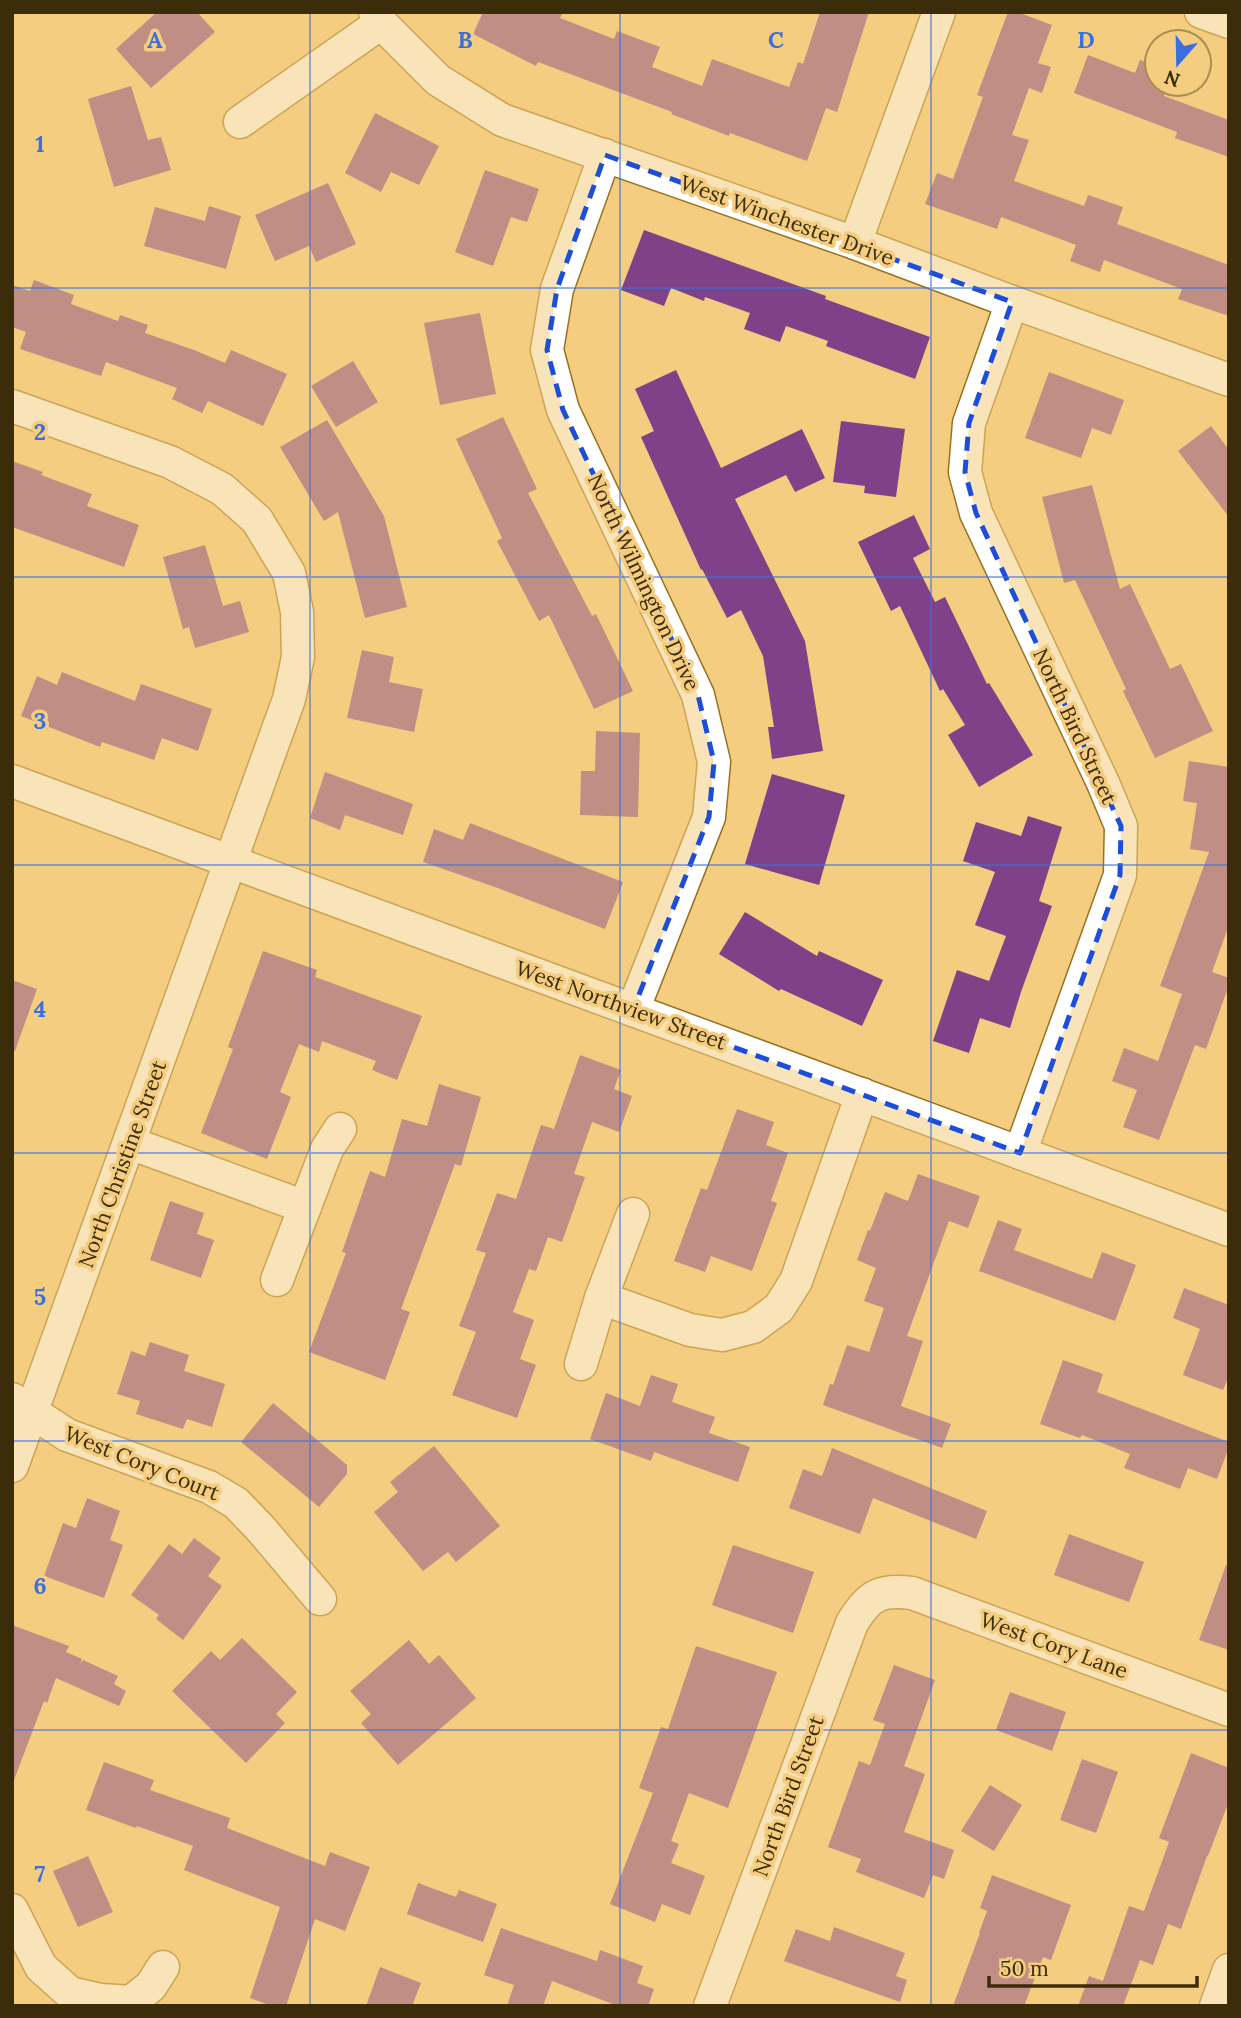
<svg xmlns="http://www.w3.org/2000/svg" width="1241" height="2018" viewBox="0 0 1241 2018" font-family="Lora,serif">
	<style>
		.building { fill: #804189 }
		.lines { fill: none; stroke-linecap: round; stroke-linejoin: round }
		.minor-casing { stroke: #987322; stroke-width: 35 }
		.minor { stroke: #fff; stroke-width: 32 }
		.marked { fill: none; stroke: #1d4ed8; stroke-width: 5; stroke-dasharray: 14 9; stroke-linejoin: round }
		.grid { fill: none; stroke: #3b6fdf; stroke-width: 2; stroke-opacity: 0.55 }
		.labels { text-anchor: middle; dominant-baseline: central; stroke-width: 7; stroke-linejoin: round; paint-order: stroke }
		.street-label { font-size: 21px; fill: #3b2c0a; stroke: #f4cd80 }
		.grid-label { font-size: 23px; text-anchor: middle; font-weight: bold; fill: #3b6fdf; stroke: #f4cd80; stroke-width: 7; stroke-linejoin: round; paint-order: stroke }
	</style>
	<rect width="100%" height="100%" fill="#f4cd80"/>
	<g class="building">
		<path d="M157 12H197L215 32 151 88 116 49Z"/>
		<path d="M483 12H563L560 18 614 39 617 31 660 47 652 67 702 86 712 59 789 87 798 62 803 64 820 12H869L837 112 826 108 807 161 730 133 729 136 671 114 672 112 538 62 536 66 473 34Z"/>
		<path d="M1008 12H1017L1052 25 1038 63 1051 67 1042 93 1029 88 1012 135 1029 140 1014 181 1084 206 1088 195 1123 207 1117 224 1229 265V316L1178 299 1182 289 1104 260 1100 272 1070 261 1076 245 1001 217 997 229 925 204 937 173 953 179 983 97 977 95Z"/>
		<path d="M1088 55 1135 73 1140 60 1157 66V84H1169L1164 96 1229 120V157L1175 138 1177 132 1074 93Z"/>
		<path d="M131 86 148 140 161 137 171 170 114 187 88 99Z"/>
		<path d="M375 113 439 146 419 185 391 172 381 192 345 173Z"/>
		<path d="M485 170 539 189 527 222 511 217 493 266 455 252Z"/>
		<path d="M328 183 356 244 316 262 309 246 275 261 255 215Z"/>
		<path d="M209 206 241 216 226 269 144 246 155 207 205 221Z"/>
		<path d="M644 230 826 296 825 299 930 337 915 379 826 346 828 341 786 326 780 342 744 329 750 313 705 297 704 301 671 288 664 306 621 290Z"/>
		<path d="M34 280 74 295 71 304 118 321 120 315 148 325 145 333 194 350 225 363 231 350 287 374 263 426 208 401 202 413 172 399 177 388 106 362 101 376 20 349 26 332 12 327V285L30 291Z"/>
		<path d="M480 313 496 394 440 405 424 323Z"/>
		<path d="M353 361 378 402 336 427 311 386Z"/>
		<path d="M676 370 721 468 802 429 825 478 795 492 786 475 735 499 805 641 823 751 772 759 768 727H774L763 656 741 610 727 618 702 569 701 570 641 437 654 431 635 389Z"/>
		<path d="M1049 372 1124 400 1111 435 1092 428 1081 458 1025 438Z"/>
		<path d="M503 417 537 489 528 493 592 616 596 614 633 691 594 709 549 615 539 621 497 541 502 538 456 439Z"/>
		<path d="M327 420 384 516 407 607 365 618 338 512 324 521 280 447Z"/>
		<path d="M841 421 905 429 896 497 864 493 865 486 833 482Z"/>
		<path d="M1211 426 1229 450V517L1178 451Z"/>
		<path d="M12 461 43 472 41 475 92 494 87 506 139 525 124 567 12 527Z"/>
		<path d="M1092 485 1120 589 1130 584 1170 669 1181 664 1213 731 1155 758 1123 691 1126 689 1075 580 1064 583 1042 497Z"/>
		<path d="M914 515 930 549 913 558 935 602 945 597 987 684 989 683 1033 755 979 787 948 735 965 725 943 689 940 691 900 606 891 611 858 542Z"/>
		<path d="M205 545 223 606 240 601 249 632 195 648 189 627 183 629 163 557Z"/>
		<path d="M362 650 394 657 389 682 423 689 414 732 347 718Z"/>
		<path d="M62 672 135 701 141 684 212 709 198 751 162 738 154 760 102 742 100 747 21 716 37 676 57 685Z"/>
		<path d="M596 731 640 733 638 817 580 815 581 771H595Z"/>
		<path d="M1189 761 1229 767V925L1212 972 1229 978V985L1206 1049 1195 1045 1159 1140 1123 1127 1137 1090 1112 1081 1124 1048 1158 1061 1182 994 1160 986 1209 852 1190 849 1197 803 1183 801Z"/>
		<path d="M325 772 413 804 403 835 345 815 340 830 310 818Z"/>
		<path d="M772 774 845 795 819 885 745 864Z"/>
		<path d="M1028 816 1062 827 1039 901 1052 906 1021 992 1010 1028 980 1018 969 1053 933 1041 957 970 989 981 1006 936 975 925 995 872 963 861 976 822 1021 836Z"/>
		<path d="M470 823 623 882 605 929 495 887 423 862 434 829 463 840Z"/>
		<path d="M745 912 817 956 819 951 883 980 862 1026 781 989 779 991 719 954Z"/>
		<path d="M263 951 317 970 315 977 422 1016 397 1080 372 1070 376 1061 322 1041 319 1052 299 1044 280 1092 291 1097 267 1159 201 1133 233 1049 228 1047Z"/>
		<path d="M12 980 37 989 15 1051 12 1050Z"/>
		<path d="M580 1055 621 1070 614 1089 632 1096 619 1132 592 1122 574 1174 585 1177 562 1242 548 1237 536 1271 529 1269 513 1312 534 1320 520 1359 536 1365 517 1418 452 1395 476 1332 459 1326 486 1253 476 1250 497 1193 516 1199 541 1125 554 1129Z"/>
		<path d="M439 1084 481 1097 461 1166 455 1164 401 1309 410 1312 385 1380 309 1352 346 1253 342 1252 370 1171 385 1177 402 1119 427 1126Z"/>
		<path d="M737 1109 774 1122 766 1145 788 1153 771 1201 777 1203 752 1271 711 1256 705 1272 674 1261 701 1188 707 1190Z"/>
		<path d="M918 1174 980 1196 968 1228 949 1221 907 1336 923 1341 901 1406 951 1424 942 1448 823 1405 830 1384 833 1385 847 1345 869 1352 884 1308 864 1301 876 1268 857 1260 868 1230 870 1231 885 1192 908 1201Z"/>
		<path d="M170 1201 204 1213 197 1234 214 1240 201 1278 150 1260Z"/>
		<path d="M998 1220 1022 1229 1014 1250 1092 1279 1102 1252 1136 1265 1115 1321 979 1271Z"/>
		<path d="M1184 1288 1229 1305V1376L1223 1390 1183 1375 1200 1329 1173 1318Z"/>
		<path d="M150 1342 189 1355 184 1371 225 1384 212 1427 187 1419 183 1429 136 1414 140 1401 117 1394 131 1351 145 1356Z"/>
		<path d="M1063 1360 1103 1374 1097 1392 1229 1442V1447L1217 1479 1188 1468 1180 1489 1124 1468 1130 1454 1082 1435 1080 1438 1040 1424Z"/>
		<path d="M651 1375 678 1384 672 1402 715 1417 709 1433 750 1447 738 1482 654 1452 651 1461 590 1439 606 1393 640 1406Z"/>
		<path d="M273 1403 347 1465V1474L319 1507 241 1442Z"/>
		<path d="M434 1446 500 1526 456 1562 448 1552 423 1571 374 1512 398 1492 390 1482Z"/>
		<path d="M832 1448 987 1511 976 1539 873 1498 860 1534 789 1508 803 1469 822 1476Z"/>
		<path d="M87 1498 120 1511 110 1540 123 1545 104 1598 44 1576 63 1523 76 1528Z"/>
		<path d="M1069 1534 1144 1562 1129 1602 1054 1575Z"/>
		<path d="M194 1538 221 1558 208 1576 222 1586 183 1640 156 1619 159 1615 131 1595 169 1544 182 1554Z"/>
		<path d="M733 1545 814 1572 793 1633 712 1605Z"/>
		<path d="M1226 1565 1229 1566V1650L1199 1640Z"/>
		<path d="M12 1625 69 1646 66 1652 82 1659 80 1664 83 1660 118 1676 114 1684 126 1691 119 1706 56 1678 47 1703 44 1701 14 1780 12 1779Z"/>
		<path d="M242 1638 297 1692 276 1714 285 1723 246 1763 172 1691 211 1651 220 1660Z"/>
		<path d="M409 1640 429 1664 439 1655 476 1698 398 1765 361 1723 371 1714 350 1691Z"/>
		<path d="M696 1646 777 1672 728 1808 689 1793 671 1841 679 1844 671 1863 705 1876 690 1915 662 1904 655 1922 610 1904 653 1793 639 1788 661 1727 668 1729Z"/>
		<path d="M894 1665 935 1680 904 1766 925 1774 904 1832 954 1850 944 1879 933 1875 924 1898 856 1872 861 1859 828 1847 859 1761 870 1765 885 1724 873 1720Z"/>
		<path d="M1010 1692 1066 1712 1052 1751 996 1730Z"/>
		<path d="M1191 1753 1229 1768V1801L1208 1856H1207L1181 1929 1168 1924 1153 1965 1140 1960 1123 2006H1078L1089 1976 1103 1981 1129 1906 1144 1911 1169 1842 1159 1838Z"/>
		<path d="M1082 1759 1118 1772 1096 1833 1060 1820Z"/>
		<path d="M104 1762 154 1780 150 1790 230 1818 227 1828 325 1866 330 1852 370 1867 345 1931 315 1919 286 2006H272L250 1998 280 1907 184 1870 193 1846 137 1826 136 1828 86 1810Z"/>
		<path d="M990 1785 1022 1805 994 1851 961 1831Z"/>
		<path d="M88 1856 113 1912 78 1927 53 1871Z"/>
		<path d="M992 1875 1071 1905 1051 1960 1043 1957 1024 2006H953L980 1933H979L987 1911 980 1908Z"/>
		<path d="M418 1883 456 1897 459 1890 497 1904 483 1942 407 1914Z"/>
		<path d="M834 1927 905 1953 896 1976 907 1980 900 2002 784 1961 796 1929 830 1941Z"/>
		<path d="M501 1928 597 1961 600 1950 643 1966 637 1983 654 1989 648 2006H618L552 1981 543 2006H507L514 1985 484 1975Z"/>
		<path d="M380 1967 421 1983 412 2006H366Z"/>
	</g>
	<g class="lines">
		<g class="minor-casing">
			<g id="minor">
				<path d="M375 12 381 23 438 80 502 120 855 243 1012 302 1229 380"/>
				<path d="M1201 12 1229 22"/>
				<path d="M240 122 381 23"/>
				<path d="M605 155 557 289 547 350 563 410 698 695 714 762 709 817 633 1010"/>
				<path d="M855 243 939 12"/>
				<path d="M1012 302 969 423 965 472 976 513 1103 783 1121 826 1120 875 1020 1153"/>
				<path d="M12 406 170 462 222 489 257 520 289 573 297 612 298 657 289 699 12 1466"/>
				<path d="M12 781 1229 1230"/>
				<path d="M130 1143 305 1207"/>
				<path d="M277 1280 327 1149 340 1129"/>
				<path d="M601 1298 690 1330 722 1335 753 1327 779 1308 796 1281 862 1094"/>
				<path d="M581 1364 601 1298 633 1214"/>
				<path d="M12 1399 67 1435 209 1487 236 1503 261 1529 320 1599"/>
				<path d="M12 1910 41 1967 70 1993 101 2000 131 2002 151 1986 163 1967"/>
				<path d="M710 2006 852 1623C869 1595 880 1589 912 1593L1229 1710"/>
				<path d="M1216 2006 1229 1970"/>
			</g>
		</g>
		<use href="#minor" class="minor"/>
	</g>
	<path d="M0 0H1241V2018H0ZM605 155 1012 302 969 423 965 472 976 513 1121 826 1120 875 1020 1153 633 1010 709 817 714 762 698 695 563 410 547 350 557 289Z" fill="#f4cd80" fill-opacity=".55" fill-rule="evenodd"/>
	<path class="marked" d="M605 155 1012 302 969 423 965 472 976 513 1121 826 1120 875 1020 1153 633 1010 709 817 714 762 698 695 563 410 547 350 557 289Z"/>
	<path class="grid" d="M310 12V2006M620 12V2006M931 12V2006M12 288H1229M12 577H1229M12 865H1229M12 1153H1229M12 1441H1229M12 1730H1229"/>
	<g class="labels">
		<g class="street-label">
			<text transform="translate(787 220) rotate(20)">West Winchester Drive</text>
			<text transform="translate(644 582) rotate(65)">North Wilmington Drive</text>
			<text transform="translate(1075 726) rotate(65)">North Bird Street</text>
			<text transform="translate(621 1005) rotate(20)">West Northview Street</text>
			<text transform="translate(122 1164) rotate(-70)">North Christine Street</text>
			<text transform="translate(142 1463) rotate(22)">West Cory Court</text>
			<text transform="translate(1054 1645) rotate(20)">West Cory Lane</text>
			<text transform="translate(788 1796) rotate(-70)">North Bird Street</text>
		</g>
	</g>
	<g class="grid-label">
		<text x="155" y="48">A</text>
		<text x="465" y="48">B</text>
		<text x="776" y="48">C</text>
		<text x="1086" y="48">D</text>
		<text x="40" y="152">1</text>
		<text x="40" y="440">2</text>
		<text x="40" y="729">3</text>
		<text x="40" y="1017">4</text>
		<text x="40" y="1305">5</text>
		<text x="40" y="1594">6</text>
		<text x="40" y="1882">7</text>
	</g>
	<rect width="1241" height="2018" fill="none" stroke="#3b2c0a" stroke-width="28"/>
	<g transform="translate(1178 63) rotate(200)"><circle r="33" fill="#f4cd80" stroke="#aa8d51" stroke-width="2"/>
	<path d="M0-5L12 26L0 18L-12 26Z" fill="#3b6fdf"/>
	<text y="-10" font-size="19" font-weight="bold" text-anchor="middle" fill="#3b2c0a">N</text>
	</g>
	<path d="M989 1976v10h208v-10" fill="none" stroke="#3b2c0a" stroke-width="3.5"/>
	<text x="1000" y="1976" font-size="21" fill="#3b2c0a" stroke="#f4cd80" stroke-width="5" paint-order="stroke">50 m</text>
</svg>
